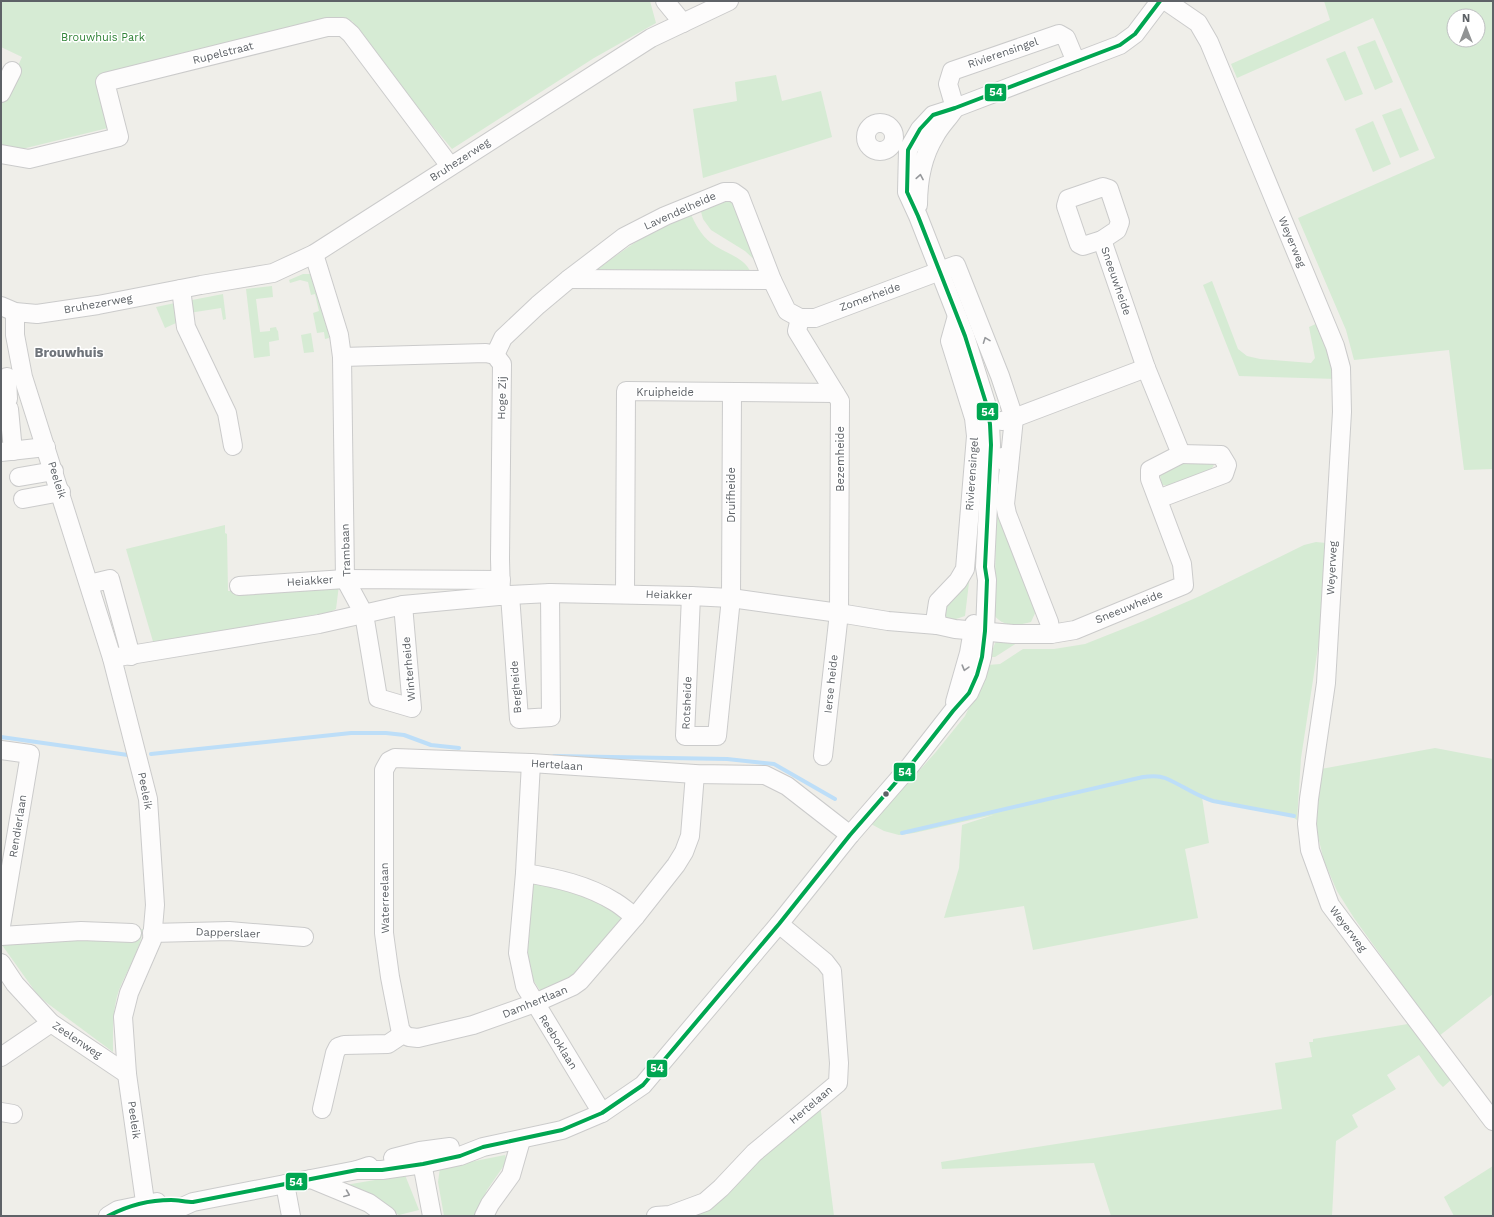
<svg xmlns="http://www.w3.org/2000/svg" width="1494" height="1217" viewBox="0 0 1494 1217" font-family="'Work Sans',sans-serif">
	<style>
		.green { fill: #d6ebd4; fill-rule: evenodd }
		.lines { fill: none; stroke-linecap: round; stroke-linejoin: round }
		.stream { stroke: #bddef8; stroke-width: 4 }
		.minor-casing { stroke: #cbcbcb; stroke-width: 20 }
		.minor { stroke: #fdfcfc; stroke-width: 18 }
		.bus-1-casing { stroke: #fff; stroke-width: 7 }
		.bus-1 { stroke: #00a651; stroke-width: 4 }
		.oneway { stroke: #96989b }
		.bus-dot { fill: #5e6267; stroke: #fff; stroke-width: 1.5 }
		.labels { text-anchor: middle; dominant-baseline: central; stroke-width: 3; stroke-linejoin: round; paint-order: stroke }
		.park-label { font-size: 11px; fill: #308337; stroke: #fff }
		.street-label { font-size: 11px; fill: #5e6267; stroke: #fff }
		.quarter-label { font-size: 13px; font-weight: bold; fill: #6f747a; stroke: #fff }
		.line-badge { stroke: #fff; stroke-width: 1.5 }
		.badge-label { font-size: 11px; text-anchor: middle; font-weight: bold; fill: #fff }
	</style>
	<rect width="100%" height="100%" fill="#efeee9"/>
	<g class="green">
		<path d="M1 1H650L656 23 594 58 452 149 405 93 352 21 101 74 112 127 22 149H12L1 144V103L22 57 1 47Z"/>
		<path d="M1324 1H1493V469L1464 470 1449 350 1354 360 1346 330 1298 218 1435 158 1373 18 1237 78 1231 64 1330 20ZM1454 16H1478V40H1454Z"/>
		<path d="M1375 40 1393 82 1375 90 1357 47Z"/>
		<path d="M1345 51 1363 94 1345 101 1326 59Z"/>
		<path d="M776 75 782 101 821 91 832 137 703 178 693 109 737 101 735 82Z"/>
		<path d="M1401 108 1419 150 1400 158 1382 115Z"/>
		<path d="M1373 121 1391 164 1373 172 1355 129Z"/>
		<path d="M730 196 759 264 745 251 711 230 703 219 700 208Z"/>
		<path d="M690 212C695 224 701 235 711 243 725 254 744 256 751 273L591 274C622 251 655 227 690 212Z"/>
		<path d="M303 274H313L328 330 329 338 325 339 324 332 317 333 313 313 319 311 315 294 311 295 308 282 300 280 290 283 289 280Z"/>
		<path d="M1212 281 1238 349 1247 356 1260 359 1311 363 1315 358 1309 327 1320 322 1337 379 1239 376 1203 285Z"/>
		<path d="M272 286 273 297 256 299 260 332 270 331V328L276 327 277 330 278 331 279 340 269 342 270 356 254 358 246 289Z"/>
		<path d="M223 294 226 319 223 320 221 308 189 313 187 301Z"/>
		<path d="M175 303 177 318 176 323 165 328 156 307Z"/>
		<path d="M311 333 314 352 304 353 301 335Z"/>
		<path d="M1190 459H1210L1214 465 1210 471 1170 486 1162 485 1160 476 1163 469Z"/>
		<path d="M997 497 1036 611 1031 622C1017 626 1003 627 994 615Z"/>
		<path d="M225 525V533L227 534 228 591 339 585 336 609 330 612 154 645 126 549Z"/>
		<path d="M1316 542 1326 543 1321 628 1301 758 1297 820 1291 816 1286 815 1202 797 1209 843 1185 849 1198 918 1033 950 1024 906 944 918 959 868 962 825 993 815 914 833 899 835 884 831 871 824 935 753 965 716 980 684 988 665 1000 664 1023 649H1054L1085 644 1143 621 1200 596 1304 545Z"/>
		<path d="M970 574 965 616 950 621 942 617 948 602Z"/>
		<path d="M998 640 1020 641 995 657H990L995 643Z"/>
		<path d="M1435 748 1493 759V994L1439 1036 1354 918 1337 891 1324 861 1314 820 1321 769Z"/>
		<path d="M531 876 562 883 627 917 548 1003 530 975 526 954Z"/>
		<path d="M143 929C140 951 127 970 119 990 112 1010 113 1032 113 1052L47 1003 37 994 2 945 5 940H28Z"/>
		<path d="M1408 1024 1412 1025 1451 1080 1443 1087 1438 1082 1419 1055 1387 1075 1396 1089 1352 1115 1358 1127 1336 1141 1332 1216H1111L1094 1163 942 1169 941 1162 1282 1109 1275 1063 1312 1057 1309 1042H1313V1039Z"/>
		<path d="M820 1104 834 1216H661L694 1210Z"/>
		<path d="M505 1155 507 1161 487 1190 476 1216H444L438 1182 440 1168Z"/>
		<path d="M1493 1166V1216H1454L1444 1197Z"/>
		<path d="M405 1175 419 1210 399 1215 339 1186Z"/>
	</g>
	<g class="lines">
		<g class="stream">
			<path d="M1 737 128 755"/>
			<path d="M151 754 351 733H386L404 735 431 745 459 748"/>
			<path d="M554 756 727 759 774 764 835 799"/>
			<path d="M902 833 1143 777C1150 776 1158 775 1165 778 1182 785 1196 796 1213 801L1294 816"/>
		</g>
		<g class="minor-casing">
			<g id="minor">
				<path d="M665 1 683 23"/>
				<path d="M1166 1 1198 23 1209 42 1335 346 1341 368 1342 412 1326 683 1309 799 1307 824 1310 850 1330 905 1493 1121"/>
				<path d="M1 93 12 71"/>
				<path d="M955 108 948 84 952 71 1059 34 1066 38 1076 62"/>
				<circle cx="880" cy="137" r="14"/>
				<path d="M1 154 29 159 119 137 105 82 327 27H343L351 34 450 166"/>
				<path d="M1103 187 1109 189 1120 222 1117 230 1102 240 1083 246 1079 244 1066 206 1068 199Z"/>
				<path d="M918 205C918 181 922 157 935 136 940 126 949 118 955 108"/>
				<path d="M314 254 339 335 342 357 345 579 364 614 378 698 412 708 403 605"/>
				<path d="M569 279 772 280"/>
				<path d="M181 289 186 327 227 413 233 446"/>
				<path d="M1 306 15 312 37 314 98 305 201 285 273 273 314 254 651 38 729 1"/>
				<path d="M15 312V335L23 377 112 658 148 799 155 905 152 940 129 993 123 1017 127 1074 147 1216"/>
				<path d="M800 318 797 331 840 401 839 613 823 756"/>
				<path d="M800 318H815L956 265 1000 376 1014 418 1009 467"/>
				<path d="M495 355 503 338 538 305 569 279 624 237 665 216 724 192H733L740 197 772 280 787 311 800 318"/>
				<path d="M342 357 486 353 495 355 502 364 500 559 501 596"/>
				<path d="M1 399H8L7 377"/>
				<path d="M9 409 13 451"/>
				<path d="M1002 421 1014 418 1146 368"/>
				<path d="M1 452 46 447"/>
				<path d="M1002 457 1009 467 1005 504 1007 514 1049 622 1051 634"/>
				<path d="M19 477 54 471"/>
				<path d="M23 499 61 492"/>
				<path d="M1158 499 1224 474 1227 465 1221 455 1181 454"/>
				<path d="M89 584 110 579 131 656"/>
				<path d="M239 586 345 579 501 580"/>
				<path d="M625 594 626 391 835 393"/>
				<path d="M510 595 519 719 551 717 550 593"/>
				<path d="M691 596 685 736H717L731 598 732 392"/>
				<path d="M937 625 936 615 938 602 958 581 965 569 976 436 974 418 950 341 957 316"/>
				<path d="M112 658 319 624 403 605 510 595 550 593 691 596 731 598 839 613 888 621 937 625 955 629 1013 634H1051L1075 630 1184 585 1182 564 1150 479V470L1181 454 1146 368 1102 240"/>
				<path d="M955 702 969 653 974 624"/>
				<path d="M1 750 30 754 1 926"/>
				<path d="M531 763 525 873 518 953 525 986 602 1113"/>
				<path d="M525 873C556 878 588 885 615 902 622 906 628 912 635 917"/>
				<path d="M152 933 229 931 304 937"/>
				<path d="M1 936 81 931 132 933"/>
				<path d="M1 963 15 984 51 1023 127 1074"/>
				<path d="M403 1034 400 1028 390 977 384 933V770L389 761 395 758 531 763 695 774 765 775 787 786 850 835"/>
				<path d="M1 1057 51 1023"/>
				<path d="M322 1109 335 1053 338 1047 344 1045 388 1044 403 1034 409 1037 418 1038 473 1025 535 1003 573 986 580 981 635 917 676 865 684 852 690 836 695 774"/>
				<path d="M1 1112 13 1114"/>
				<path d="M420 1152 432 1216"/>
				<path d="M393 1158 420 1151 450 1147"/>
				<path d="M357 1170H382L423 1164 460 1156 483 1147 562 1130 602 1113 643 1085 779 924 850 835 910 766 953 711 969 693 977 675 982 657 985 631 987 580 985 567 991 445 990 424 986 403 965 336 918 216 907 192 908 150 920 129 933 115 955 108 1120 45 1135 34 1160 1"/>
				<path d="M311 1179 369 1203 387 1216"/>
				<path d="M285 1184 291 1216"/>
				<path d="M108 1216 118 1210 157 1202"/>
				<path d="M149 1216 173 1211 193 1202 357 1170 369 1166"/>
				<path d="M484 1216 490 1204 511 1175 521 1140"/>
				<path d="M656 1216 670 1215 705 1202 721 1188 754 1153 838 1083 839 1063 832 971 825 962 779 924"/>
			</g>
		</g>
		<use href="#minor" class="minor"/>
		<g class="bus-1-casing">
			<path id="bus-1" d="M108 1216C127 1206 149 1200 171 1200 178 1200 186 1202 193 1202L357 1170H382L423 1164 460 1156 483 1147 562 1130 602 1113 643 1085 779 924 850 835 910 766 953 711 969 693 977 675 982 657 985 631 987 580 985 567 991 445 990 424 986 403 965 336 918 216 907 192 908 150 920 129 933 115 955 108 1120 45 1135 34 1160 1"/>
		</g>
		<use href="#bus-1" class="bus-1"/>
	</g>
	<defs><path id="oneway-chevron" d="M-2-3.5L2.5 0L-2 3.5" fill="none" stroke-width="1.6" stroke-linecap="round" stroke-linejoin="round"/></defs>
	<g class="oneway">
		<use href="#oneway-chevron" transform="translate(920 177) rotate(-80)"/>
		<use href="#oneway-chevron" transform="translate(986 340) rotate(-111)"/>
		<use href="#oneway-chevron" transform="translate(965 668) rotate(106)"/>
		<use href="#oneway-chevron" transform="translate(347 1194) rotate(22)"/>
	</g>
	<circle class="bus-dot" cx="886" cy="794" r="3.5"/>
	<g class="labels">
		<g class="park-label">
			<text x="103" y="37">Brouwhuis Park</text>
		</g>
		<g class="street-label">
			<text transform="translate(223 53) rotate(-14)">Rupelstraat</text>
			<text transform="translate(1003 53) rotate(-19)">Rivierensingel</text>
			<text transform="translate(460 160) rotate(-33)">Bruhezerweg</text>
			<text transform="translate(680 211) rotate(-24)">Lavendelheide</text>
			<text transform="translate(1292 242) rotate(67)">Weyerweg</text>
			<text transform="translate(1116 281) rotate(71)">Sneeuwheide</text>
			<text transform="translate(870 297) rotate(-20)">Zomerheide</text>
			<text transform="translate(98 304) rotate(-10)">Bruhezerweg</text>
			<text x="665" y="392">Kruipheide</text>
			<text transform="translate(502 398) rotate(-89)">Hoge Zij</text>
			<text transform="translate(840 459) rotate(-90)">Bezemheide</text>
			<text transform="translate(972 474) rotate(-86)">Rivierensingel</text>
			<text transform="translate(57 480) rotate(73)">Peeleik</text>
			<text transform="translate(731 495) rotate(-90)">Druifheide</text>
			<text transform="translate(346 550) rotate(-92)">Trambaan</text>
			<text transform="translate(1332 568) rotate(-87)">Weyerweg</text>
			<text transform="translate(310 581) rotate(-4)">Heiakker</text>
			<text transform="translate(669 595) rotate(2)">Heiakker</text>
			<text transform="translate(1129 607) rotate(-22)">Sneeuwheide</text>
			<text transform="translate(409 669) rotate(-95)">Winterheide</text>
			<text transform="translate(831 684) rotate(-84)">Ierse heide</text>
			<text transform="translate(516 687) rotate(-94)">Bergheide</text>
			<text transform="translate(687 703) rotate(-88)">Rotsheide</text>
			<text transform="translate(557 765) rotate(4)">Hertelaan</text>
			<text transform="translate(145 791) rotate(79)">Peeleik</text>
			<text transform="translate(18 826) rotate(-81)">Rendierlaan</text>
			<text transform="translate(385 898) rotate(-91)">Waterreelaan</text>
			<text transform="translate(1348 929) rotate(53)">Weyerweg</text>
			<text transform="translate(228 933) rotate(2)">Dapperslaer</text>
			<text transform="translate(535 1002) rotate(-22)">Damhertlaan</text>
			<text transform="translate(77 1040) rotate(34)">Zeelenweg</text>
			<text transform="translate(558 1042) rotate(58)">Reeboklaan</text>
			<text transform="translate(811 1105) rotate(-40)">Hertelaan</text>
			<text transform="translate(134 1120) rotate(82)">Peeleik</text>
		</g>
		<g class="quarter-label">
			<text x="69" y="352">Brouwhuis</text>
		</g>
	</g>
	<g class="line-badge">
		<rect x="984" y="83" width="23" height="19" rx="4" fill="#00a651"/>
		<rect x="976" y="402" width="23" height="19" rx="4" fill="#00a651"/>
		<rect x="893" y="762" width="23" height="20" rx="4" fill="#00a651"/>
		<rect x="646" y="1059" width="22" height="19" rx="4" fill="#00a651"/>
		<rect x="285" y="1172" width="23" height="19" rx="4" fill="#00a651"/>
	</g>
	<g class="badge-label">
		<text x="996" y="96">54</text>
		<text x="988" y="416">54</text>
		<text x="905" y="776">54</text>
		<text x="657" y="1072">54</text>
		<text x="296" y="1186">54</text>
	</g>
	<rect width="1494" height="1217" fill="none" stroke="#5e6267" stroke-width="4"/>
	<g transform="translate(1466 28)"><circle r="19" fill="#ffffff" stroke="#bfc0c2"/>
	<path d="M0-3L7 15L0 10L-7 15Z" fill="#919394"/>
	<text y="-6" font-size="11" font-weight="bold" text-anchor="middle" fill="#5e6267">N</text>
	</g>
</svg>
